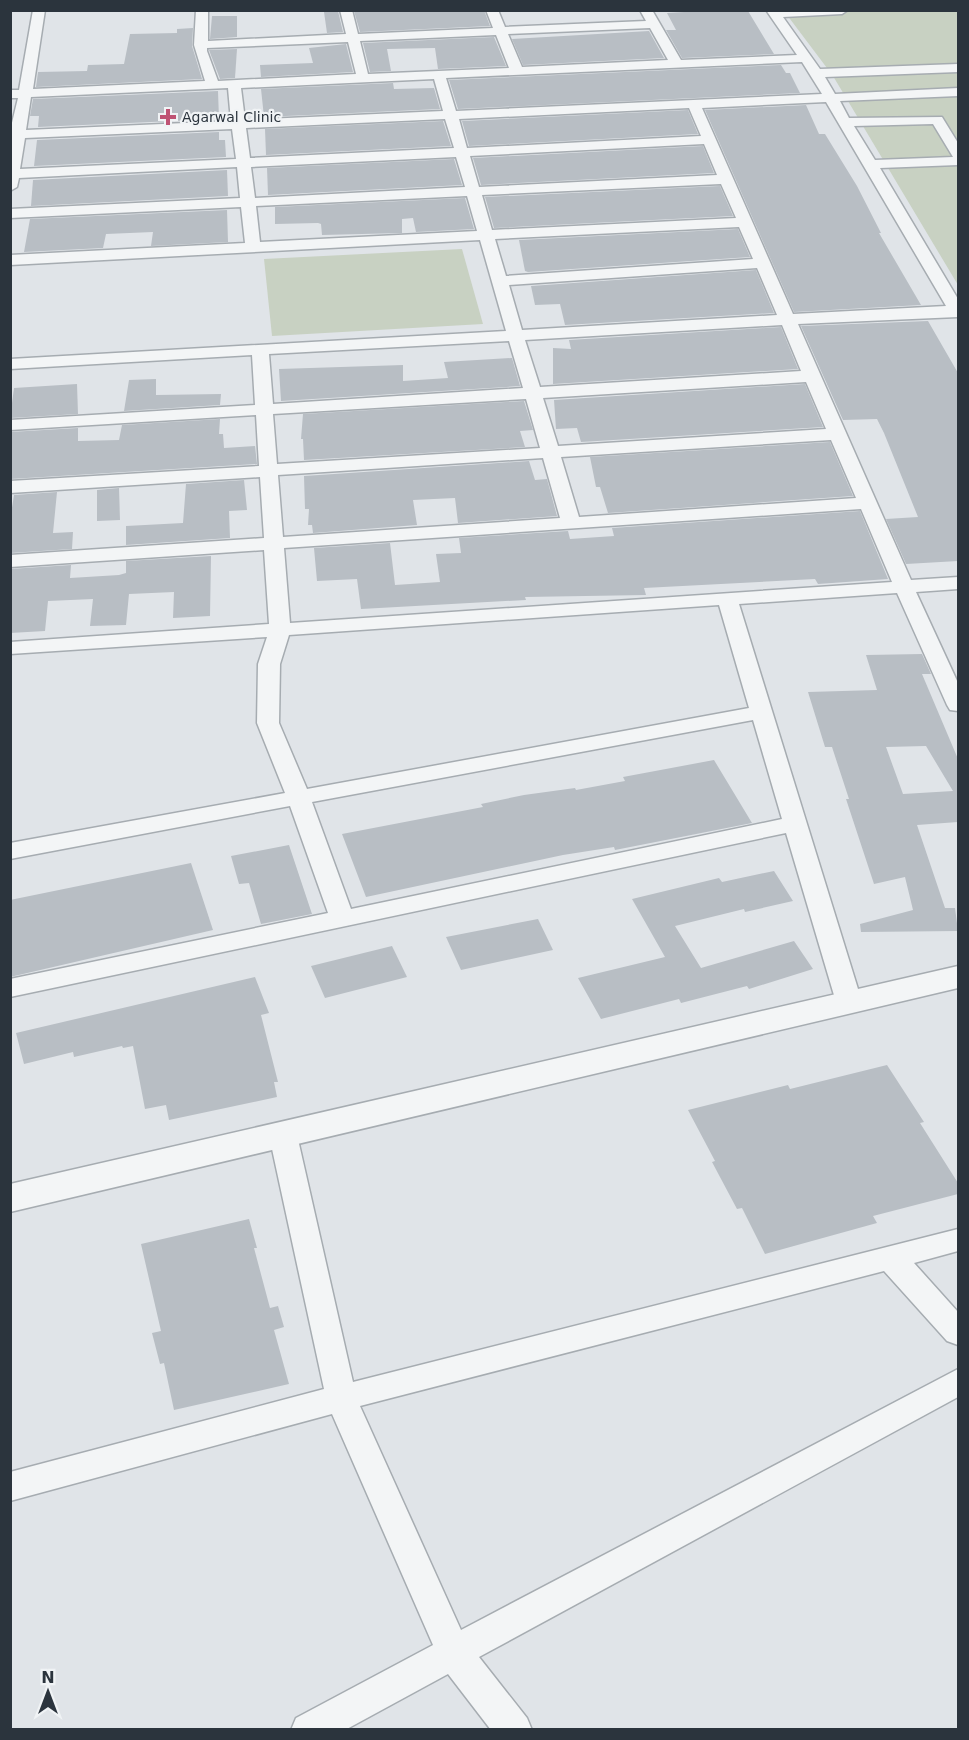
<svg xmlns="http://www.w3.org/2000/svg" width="969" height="1740" viewBox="0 0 969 1740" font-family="'DejaVu Sans',sans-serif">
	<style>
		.green { fill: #c8d1c2 }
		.building { fill: #b8bec4; fill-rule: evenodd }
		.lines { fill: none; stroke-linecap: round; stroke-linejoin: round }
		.minor-casing { stroke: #a6acb1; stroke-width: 3 }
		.tertiary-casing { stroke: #a6acb1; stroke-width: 3 }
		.minor { fill: #f3f5f6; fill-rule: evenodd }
		.tertiary { fill: #f3f5f6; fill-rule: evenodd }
		.poi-dot { fill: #bf5374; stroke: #f0f3f5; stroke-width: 2 }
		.labels { text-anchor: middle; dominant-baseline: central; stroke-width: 4.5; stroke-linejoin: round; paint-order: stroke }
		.far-poi-label { font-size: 14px; fill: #2b343d; stroke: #f0f3f5; text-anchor: start }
	</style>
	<rect width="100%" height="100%" fill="#e0e4e8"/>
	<g class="green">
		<path d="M784 11H958V285L833 76Z"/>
		<path d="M462 249 483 324 272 336 264 259Z"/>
	</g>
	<g class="building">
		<path d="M360 10H484L490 26 360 32 354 11Z"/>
		<path d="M718 10 748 11 774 54 682 58 666 30H676L667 13Z"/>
		<path d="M338 11 343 32 327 33 324 12Z"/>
		<path d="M212 16H237V37L210 39Z"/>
		<path d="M193 28 192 46 202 79 36 87 38 72 87 71 88 65 124 64 130 34 177 33V29Z"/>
		<path d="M649 31 664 58 523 65 512 39Z"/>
		<path d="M494 37 506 66 438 69 435 48 387 49 391 71 370 72 363 43Z"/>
		<path d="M346 44 353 72 261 77 260 65 313 63 309 48Z"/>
		<path d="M237 49 235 78 220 79 209 50Z"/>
		<path d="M781 65 786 73H790L800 93 458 109 449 80Z"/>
		<path d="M393 83 394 89 434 88 440 109 264 117 261 89Z"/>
		<path d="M218 91 219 119 38 127 39 116H30L33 99Z"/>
		<path d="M806 105 819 134H825L857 186 881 233H879L921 305 794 312 705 110Z"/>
		<path d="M688 110 698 134 469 146 462 121Z"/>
		<path d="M443 121 451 146 266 155 265 129Z"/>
		<path d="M219 132V140H225L226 157 34 166 37 140Z"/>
		<path d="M703 146 714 173 481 185 473 158Z"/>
		<path d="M454 159 462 185 268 195 267 168Z"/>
		<path d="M227 170 228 196 31 206 33 180Z"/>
		<path d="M720 186 733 216 494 228 485 197Z"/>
		<path d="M465 198 474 229 416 232 413 218 402 219V233L322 235 321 224 318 223 275 224V207Z"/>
		<path d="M227 210 228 242 151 246 153 232 106 234 103 248 24 252 30 219Z"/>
		<path d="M738 229 750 257 528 272 525 271 519 240Z"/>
		<path d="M756 270 774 313 565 325 560 304 535 305 531 286Z"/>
		<path d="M928 321 958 373V561L906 564 886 519 918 517 884 433 877 419 843 420 801 326Z"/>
		<path d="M781 327 798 369 553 384V348L571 349 569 340Z"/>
		<path d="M512 358 520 386 281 401 279 369 403 365V381L448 378 444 362Z"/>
		<path d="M156 379V395L221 394 220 405 124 411 129 380Z"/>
		<path d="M77 384 78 414 10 418 14 388Z"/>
		<path d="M805 384 823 427 581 442 577 428 556 429 554 400Z"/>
		<path d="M524 401 533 430 520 431 525 447 304 460 303 439H301L303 414Z"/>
		<path d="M220 419 219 434H223L224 448 255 446 257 464 10 479V432L78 428V441L119 440 122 425Z"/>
		<path d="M830 442 853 496 608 513 600 487H596L590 457Z"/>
		<path d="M529 461 535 480 547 479 557 516 458 523 455 498 413 500 417 525 313 533 312 525H308L309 509H305L304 476Z"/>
		<path d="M244 480 247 510 229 511 230 538 126 545V526L183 523 186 484Z"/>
		<path d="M119 488 120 520 97 521V490Z"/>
		<path d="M57 492 53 533 73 532 72 549 10 553V520L14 495Z"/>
		<path d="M860 511 888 579 818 584 815 579 644 588 646 595 525 597 526 600 361 609 357 579 317 581 314 548 390 543 395 585 440 582 436 554 461 553 459 538 568 531 570 539 614 536 612 528Z"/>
		<path d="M211 556 210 616 173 618 174 592 129 594 126 625 90 626 93 599 48 601 45 631 10 633V569L71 565 70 578 119 575 126 573V561Z"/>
		<path d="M922 654 931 674H922L958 759V822L917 825 945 908H955L958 931 861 932 860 924 913 910 905 877 874 884 846 799H849L832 747H825L808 692 877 690 866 655ZM926 746 953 791 903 794 886 747Z"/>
		<path d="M714 760 752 823 615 850 614 847 563 855 366 897 342 834 483 807 481 804 524 795 575 788 576 790 625 781 623 777Z"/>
		<path d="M289 845 312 914 261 924 249 883 239 884 231 856Z"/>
		<path d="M191 863 213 930 10 977V900Z"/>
		<path d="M774 871 793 901 745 912 744 909 675 926 701 968 794 941 813 969 749 989 747 986 681 1003 679 999 601 1019 578 978 665 957 632 899 719 878 722 882Z"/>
		<path d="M538 919 553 950 461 970 446 937Z"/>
		<path d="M392 946 407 977 325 998 311 966Z"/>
		<path d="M255 977 269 1013 261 1015 278 1082H274L277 1097 169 1120 166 1105 145 1109 133 1046 123 1048 122 1046 74 1057 73 1052 24 1064 16 1033Z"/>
		<path d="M887 1065 924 1122 920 1123 958 1183V1194L873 1216 877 1223 765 1254 742 1208 737 1209 712 1162 715 1161 688 1110 788 1085 790 1089Z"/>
		<path d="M249 1219 257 1248H254L270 1308 278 1306 284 1327 274 1330 289 1384 174 1410 164 1363 160 1364 152 1333 161 1331 141 1244Z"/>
	</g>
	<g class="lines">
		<g class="minor-casing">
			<g id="minor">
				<path d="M33 10H45L33 89 205 81 194 45 196 10H208V41L346 34 340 10H352L358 34 493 28 486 10H498L505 27 646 21 641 12 652 10 681 60 797 55 766 10H848L842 14 783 17 820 69 958 64V72L825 77 835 94 958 88V96L840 101 849 118 942 117 958 143V165L880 168 958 299V317L798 324 911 580 958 577V589L916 592 958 683V711L950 710 947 705 897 593 739 604 862 1002 858 1008 849 1011 840 1008 836 1002 786 833 10 997V979L328 913 290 806 10 859V843L285 793 257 723 258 664 267 637 10 654V642L269 624 264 550 10 567V555L264 538 260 477 10 493V481L259 466 256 415 10 430V420L255 405 252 355 10 369V359L506 331 480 240 10 265V255L245 243 241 207 10 218V209L240 198 237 167 19 178 17 187 10 191V131L18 98H10V90H19ZM650 28 668 60 522 67 508 34ZM496 35 509 68 368 74 360 41ZM348 42 356 74 218 81 207 51V48ZM802 62 822 94 456 111 446 78ZM434 79 443 111 245 120 241 88ZM228 88 231 121 26 130 31 97ZM826 102 946 306 793 314 702 108ZM689 108 701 136 467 148 459 119ZM445 119 454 148 250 158 246 128ZM933 124 953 157 875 160 854 126ZM232 129 236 159 20 169 25 138ZM704 144 717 175 479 187 470 156ZM456 157 465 187 255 198 251 167ZM721 184 736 218 492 230 482 195ZM467 196 477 231 260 242 256 206ZM739 227 753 259 506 276 495 239ZM757 268 777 315 522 330 509 285ZM782 325 801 371 540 387 525 340ZM509 341 523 388 273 404 269 354ZM806 382 826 429 558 446 543 398ZM526 399 540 448 277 464 273 414ZM831 440 856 498 579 517 561 457ZM543 458 560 518 283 537 278 475ZM861 509 892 582 290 623 284 548ZM719 605 749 708 307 789 279 723 280 664 289 635ZM753 720 782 819 351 909 312 802Z"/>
				<path d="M283 1125 293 1128 297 1135 353 1382 958 1229V1251L914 1263 958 1312V1345L947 1341 884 1271 360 1406 461 1630 958 1369V1397L479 1657 527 1718 532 1730H491L448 1674 345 1730H291L296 1718 433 1645 332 1414 10 1501V1472L324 1389 269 1135 273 1128Z"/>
			</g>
		</g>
		<g class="tertiary-casing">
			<path id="tertiary" d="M958 966V988L10 1212V1184Z"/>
		</g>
		<use href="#minor" class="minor"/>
		<use href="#tertiary" class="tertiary"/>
	</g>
	<path class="poi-dot" d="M165 108h6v6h6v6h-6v6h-6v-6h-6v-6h6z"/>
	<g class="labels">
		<g class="far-poi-label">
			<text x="182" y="117">Agarwal Clinic</text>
		</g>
	</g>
	<rect width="969" height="1740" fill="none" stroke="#2b343d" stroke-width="24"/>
	<g transform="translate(48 1692)" stroke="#f0f3f5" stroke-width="4.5" paint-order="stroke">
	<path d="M0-4.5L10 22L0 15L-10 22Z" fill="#2b343d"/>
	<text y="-9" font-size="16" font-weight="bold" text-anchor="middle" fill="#2b343d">N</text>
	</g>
</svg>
